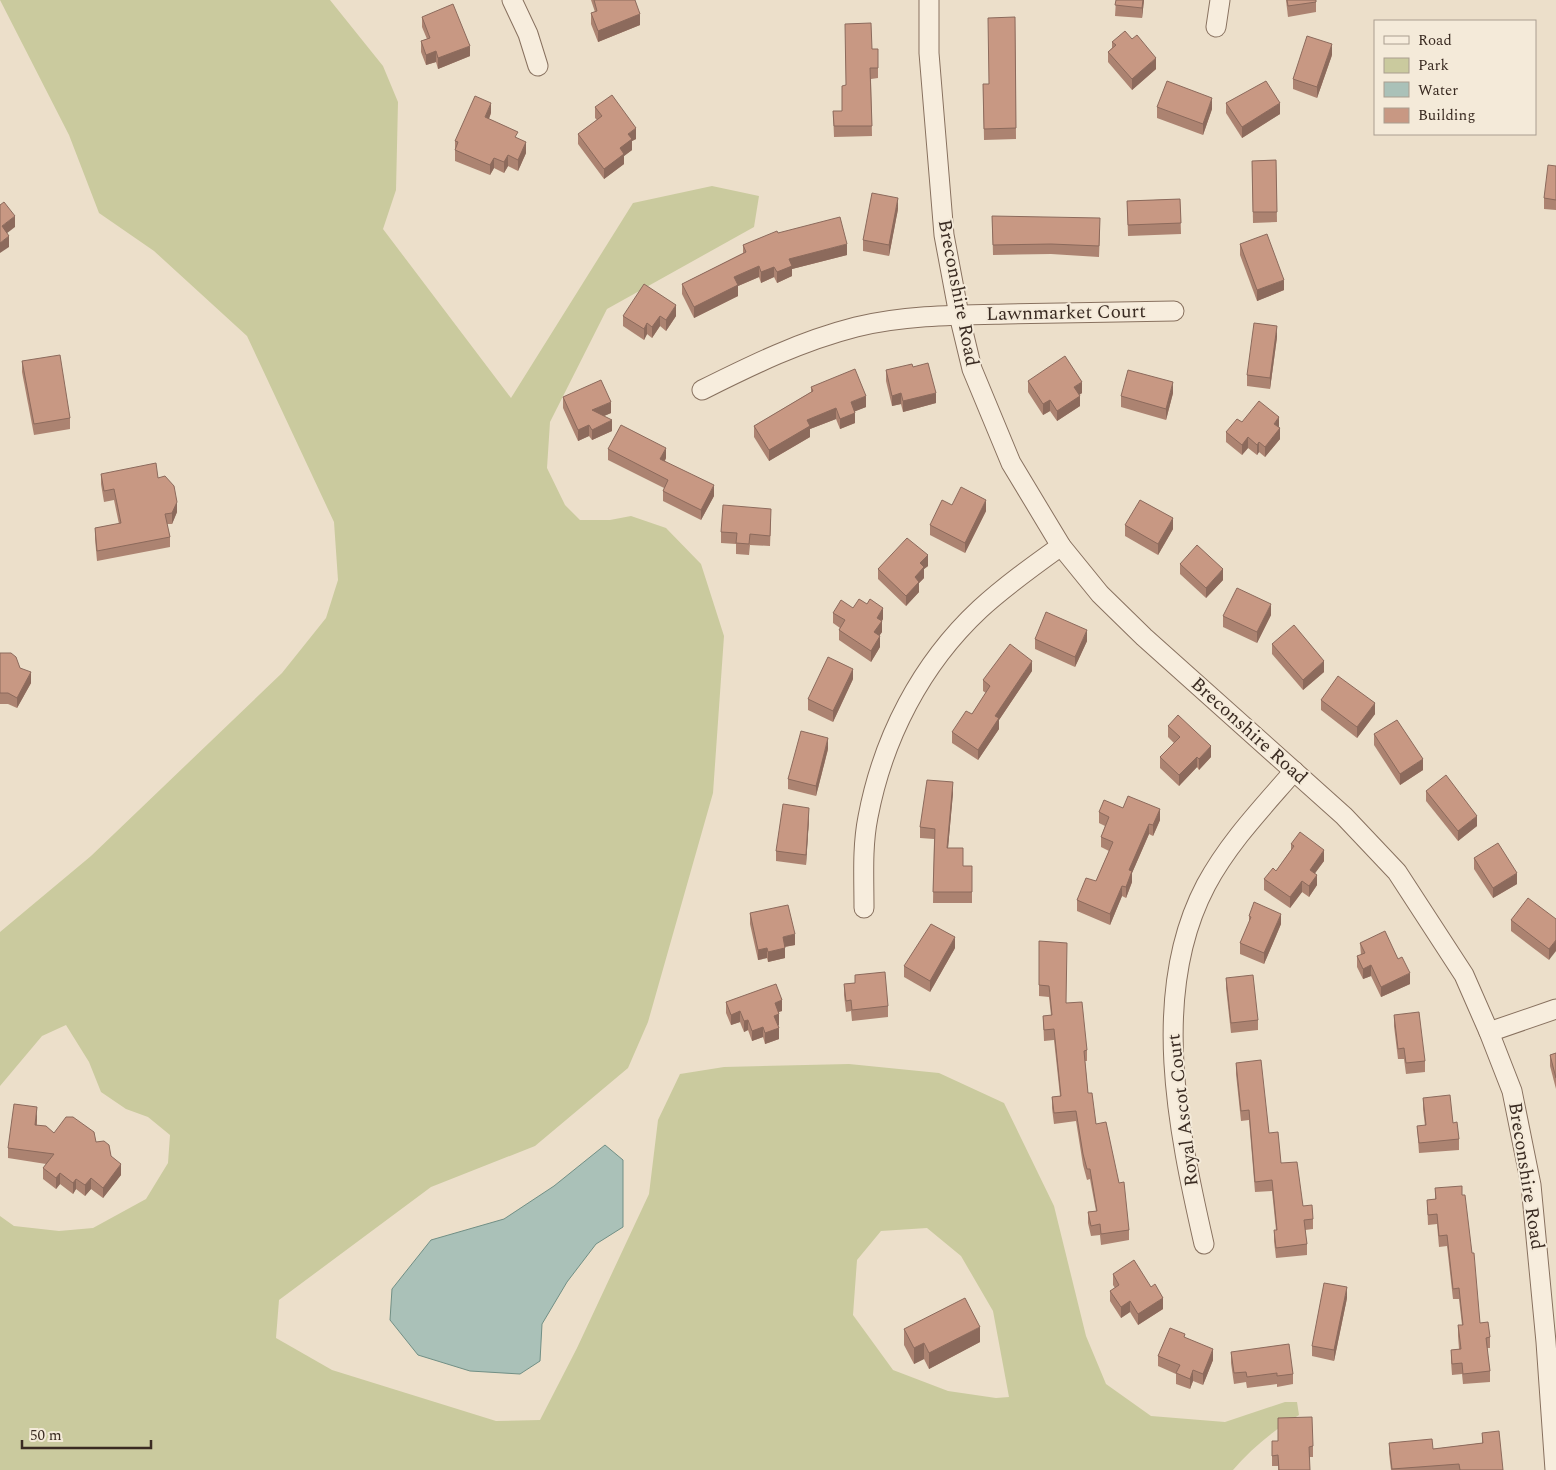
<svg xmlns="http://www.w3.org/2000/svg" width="1556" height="1470" viewBox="0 0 1556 1470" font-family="Spectral,serif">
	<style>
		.green { fill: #caca9e; fill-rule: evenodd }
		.water { fill: #aac1b8; stroke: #718f85 }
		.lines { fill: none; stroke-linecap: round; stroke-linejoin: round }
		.street-casing { stroke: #88715f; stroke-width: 21 }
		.street { stroke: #f7eddd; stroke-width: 19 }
		.wall { fill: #ac8371 }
		.shaded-wall { fill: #8c6a5c }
		.building { fill: #c89883; stroke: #8c6a5c }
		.labels { text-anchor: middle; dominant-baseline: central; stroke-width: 4; stroke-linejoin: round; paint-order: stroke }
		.street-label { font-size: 19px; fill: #3a2b22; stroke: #f4ead9 }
	</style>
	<rect width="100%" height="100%" fill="#ecdfca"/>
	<path class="green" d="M0 0H330L383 66 398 102 396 190 383 229 511 398 633 203 712 186 759 196 754 227 607 309 550 422 547 468 565 505 580 520H610L631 516 666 528 701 564 724 636 713 793 648 1022 628 1068 535 1146 431 1187 279 1300 276 1338 332 1370 496 1421 540 1420 577 1348 649 1194 658 1120 680 1074 724 1067 849 1064 939 1073 1004 1103 1054 1206 1086 1336 1106 1384 1151 1416 1225 1422 1285 1402H1297L1299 1415C1274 1430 1252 1448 1233 1470H0V1216L14 1226 59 1231 93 1228 146 1199 168 1163 170 1135 148 1117 126 1109 101 1092 89 1062 66 1025 42 1036 0 1086V932L91 856 282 673 326 618 338 580 334 522 247 336 154 251 99 213 69 135ZM927 1228 961 1256 993 1311 1009 1397 996 1398 948 1391 893 1370 853 1315 857 1260 881 1231Z"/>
	<path class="water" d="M605 1145 623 1160V1227L596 1244 567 1282 542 1324 540 1361 520 1374 470 1371 418 1355 390 1320 392 1289 431 1240 504 1219 554 1186Z"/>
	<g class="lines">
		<g class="street-casing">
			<g id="street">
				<path d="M512 0 528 34 538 66"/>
				<path d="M929 0V53L944 235 959 315 972 369 1011 463 1061 546 1100 594 1144 637 1344 816 1397 872 1464 975 1489 1032 1512 1091 1531 1185 1546 1342 1555 1470"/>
				<path d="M1216 27 1220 0"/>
				<path d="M702 390C752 365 801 341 856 327 905 315 957 315 1007 314 1063 313 1118 312 1174 311"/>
				<path d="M864 908C864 878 862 847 868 817 883 738 921 664 980 609 1005 586 1033 566 1061 546"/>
				<path d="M1489 1032 1556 1009"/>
				<path d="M1204 1244C1178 1130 1149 993 1206 885 1229 842 1263 807 1294 771"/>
			</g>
		</g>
		<use href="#street" class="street"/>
	</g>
	<g class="wall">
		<path d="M591 0H635L640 25 598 42 591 24V13L595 12Z"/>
		<path d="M1116 0H1144L1142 18 1115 16Z"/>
		<path d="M1286 0H1316V12L1288 17Z"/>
		<path d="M422 17 470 56 438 69 436 62 426 65 421 52V41L427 39 422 27Z"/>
		<path d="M1015 17 1016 139 984 140 983 84H989Z"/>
		<path d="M1132 39 1156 69 1132 90 1108 62V52L1112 48V42Z"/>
		<path d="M872 49H878V78L871 79 872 136 834 137 833 111H842L846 85Z"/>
		<path d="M1332 55 1317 98 1293 89V79Z"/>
		<path d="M1226 103 1280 114 1242 138 1226 113Z"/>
		<path d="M595 107 636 139 632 141V150L624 156V164L604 179 578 144V134L597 120 595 118Z"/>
		<path d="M1157 107 1212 109 1203 135 1157 118Z"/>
		<path d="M491 113 489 119 518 139 526 153 518 171 508 166 504 173 494 168 490 175 455 161V141Z"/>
		<path d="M1276 160 1277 222 1253 223 1252 161Z"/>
		<path d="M1556 166V210L1544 209V198Z"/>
		<path d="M1180 199 1181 234 1128 236 1127 201Z"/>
		<path d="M898 209 889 256 863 251V240Z"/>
		<path d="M992 216 1100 229 1099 257 1051 254 993 255Z"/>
		<path d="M778 233 847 255 792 269V276L777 283 774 277 761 283 759 277 738 286V296L694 318 682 294V284L743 253V245Z"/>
		<path d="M1240 244 1284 290 1257 301 1240 255Z"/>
		<path d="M623 316H676L666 331 660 326 652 338 647 334 644 340 623 326Z"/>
		<path d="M1277 337 1270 389 1247 386V375Z"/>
		<path d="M22 361 70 418V429L34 435 22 372Z"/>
		<path d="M913 367 936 403 903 412 901 404 892 406 886 381V370Z"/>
		<path d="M1028 381 1082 393 1079 395 1080 406 1057 421 1050 411 1043 415 1028 392Z"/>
		<path d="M811 387 866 407 855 411V423L840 429 836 419 810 429V437L769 461 754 437V426L811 392Z"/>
		<path d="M1173 393 1166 420 1121 407V396Z"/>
		<path d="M563 397 611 413 604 416 612 431 592 440 589 436 578 441 563 408Z"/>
		<path d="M1242 422 1279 428 1280 439 1265 457 1259 452 1257 455 1248 448 1242 455 1226 442V432Z"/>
		<path d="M608 449 666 458 665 461 714 496 701 520 663 501V491L664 488 608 460Z"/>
		<path d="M101 474 158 478 177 512 172 524H167L170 537V547L97 561 95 539V528L119 524 114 500 104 502 101 484Z"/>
		<path d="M952 505 986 511 965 553 930 535V525Z"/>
		<path d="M771 519 770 546 750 545 749 555 736 554V544L721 543V532Z"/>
		<path d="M1125 525 1173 529 1158 555 1125 536Z"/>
		<path d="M1180 564 1223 580 1206 598 1180 574Z"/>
		<path d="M928 566 924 569V578L919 583V592L906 606 878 579V569Z"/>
		<path d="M853 608 883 619 882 621V632L879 636 880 647 871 662 839 640V630L840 628 833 623V613Z"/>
		<path d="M1271 615 1257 643 1223 627V616Z"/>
		<path d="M1035 639 1087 641 1075 667 1035 649Z"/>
		<path d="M1272 644 1324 672 1303 690 1272 654Z"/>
		<path d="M0 653 20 668 31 683 17 708 8 704H0Z"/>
		<path d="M1032 671 999 720V729L978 760 952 743V732L972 714 986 693 983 691V680Z"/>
		<path d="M853 679 833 722 808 710V699Z"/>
		<path d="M1321 700 1375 714 1357 738 1321 710Z"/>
		<path d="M1168 726 1211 757 1199 770 1197 767 1179 786 1160 768V757L1174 743 1168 737Z"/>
		<path d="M1374 734 1423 770 1400 785 1374 745Z"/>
		<path d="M828 749 816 796 788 789V779Z"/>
		<path d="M1426 791 1477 826 1458 841 1426 801Z"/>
		<path d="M953 793 948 848 963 866H972V903H933L934 839 920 838V827Z"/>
		<path d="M1123 808 1160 820 1153 836 1149 834 1132 873V882L1126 898 1122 896 1110 925 1077 911V900L1096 881 1109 851 1101 847V837L1105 826 1099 823V812Z"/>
		<path d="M809 819 806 865 776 861V851Z"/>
		<path d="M1291 844 1324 861 1315 873 1317 885 1309 897 1302 892 1290 908 1264 890V879L1276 871 1291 850Z"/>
		<path d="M1474 858 1517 884 1493 898 1474 869Z"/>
		<path d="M750 913 795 945 785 947V958L768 962 767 958 758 960 750 924Z"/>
		<path d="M1249 916 1281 924 1264 964 1240 954V943L1249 923Z"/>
		<path d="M1556 919 1549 960 1511 931V920Z"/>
		<path d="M1039 941 1087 1050V1061H1085L1088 1093 1096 1124 1129 1230V1240L1101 1245 1100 1235 1091 1236 1088 1223V1212L1096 1211 1090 1179 1087 1180 1083 1165 1076 1121 1054 1124 1052 1108V1097L1060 1096 1054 1040 1044 1041 1043 1016 1051 1015 1049 997 1039 996Z"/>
		<path d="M1360 943 1410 984 1381 997 1371 976 1363 979 1357 967V956L1361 955Z"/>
		<path d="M955 948 930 992 904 977V966Z"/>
		<path d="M855 975 888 1006V1017L852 1021 851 1011 846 1012 844 995V984L855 983Z"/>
		<path d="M1226 978 1258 1020V1030L1231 1033 1226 988Z"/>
		<path d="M726 1002 782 1011 778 1012 779 1025 778 1026 779 1039 765 1044 763 1037 752 1041 748 1030 744 1032 740 1022 731 1025 726 1013Z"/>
		<path d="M1394 1015 1425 1061V1072L1406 1074 1404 1059H1398L1394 1026Z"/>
		<path d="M1556 1053V1089L1550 1066V1055Z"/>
		<path d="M1236 1063 1269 1133 1281 1163 1303 1206 1313 1219V1229L1305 1230 1307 1244V1255L1276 1258 1274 1241V1230H1276L1272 1191 1255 1192 1249 1120 1241 1121 1236 1074Z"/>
		<path d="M1423 1098 1453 1123 1459 1139V1150L1419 1153 1417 1126H1425L1423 1109Z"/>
		<path d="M37 1118V1125L54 1133 96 1142 111 1156 121 1175 103 1198 91 1189 85 1196 76 1189 73 1194 60 1184 56 1189 43 1179V1168L46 1164 8 1158V1148Z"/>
		<path d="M1435 1188 1480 1323 1490 1337V1348H1487L1490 1371V1382L1463 1384 1462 1374 1452 1375 1451 1361V1350L1459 1349 1458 1336V1325H1462L1459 1299H1453L1447 1246 1439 1247 1437 1224 1428 1225 1427 1200 1435 1199Z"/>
		<path d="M1113 1274 1151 1287 1163 1309 1138 1325 1130 1312 1121 1318 1110 1301V1291L1115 1288 1113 1285Z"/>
		<path d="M1347 1298 1334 1361 1312 1356V1346Z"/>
		<path d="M904 1329 980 1342 929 1369 924 1359 914 1364 904 1345Z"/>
		<path d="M1185 1338 1213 1360 1203 1385 1193 1381 1190 1389 1176 1384V1374L1158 1366V1356Z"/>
		<path d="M1231 1352 1293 1374V1384L1277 1387V1384L1247 1388 1246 1382 1234 1384 1231 1363Z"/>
		<path d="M1482 1433 1503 1470H1391L1389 1453V1443L1433 1449 1482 1443Z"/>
		<path d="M1272 1441 1313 1446V1457H1309L1310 1470H1278V1466H1272Z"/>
	</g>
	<g class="shaded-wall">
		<path d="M1143 0H1144L1142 18V8Z"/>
		<path d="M640 14V25L598 42V31Z"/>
		<path d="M1332 44V55L1317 98V87Z"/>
		<path d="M470 46V56L438 69V58Z"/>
		<path d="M436 51V62L426 65V55Z"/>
		<path d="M1156 58V69L1132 90V79Z"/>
		<path d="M1212 98V109L1203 135V124Z"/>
		<path d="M491 103V113L485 128V117Z"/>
		<path d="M1280 103V114L1242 138V127Z"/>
		<path d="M636 128V139L632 141V150L624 156V164L604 179V169L620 148 628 134Z"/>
		<path d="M526 142V153L518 171V160Z"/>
		<path d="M508 155V166L504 173V162Z"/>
		<path d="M494 158V168L490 175V165Z"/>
		<path d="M898 198V209L889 256V245Z"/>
		<path d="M15 216V227L2 237V226Z"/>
		<path d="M9 236V247L0 253V243Z"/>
		<path d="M847 244V255L792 269V276L777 283V272L789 259Z"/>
		<path d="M759 266V277L738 286V296L694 318V307L734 277Z"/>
		<path d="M774 267V277L761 283V272Z"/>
		<path d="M1284 280V290L1257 301V290Z"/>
		<path d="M676 305V316L666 331V320Z"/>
		<path d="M660 316V326L652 338V327Z"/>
		<path d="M647 323V334L644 340V329Z"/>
		<path d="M1277 326V337L1270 389V378Z"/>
		<path d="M1082 382V393L1074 398V387Z"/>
		<path d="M1173 382V393L1166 420V409Z"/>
		<path d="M901 393V404L892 406V396Z"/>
		<path d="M936 393V403L903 412V401Z"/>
		<path d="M866 396V407L851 413V402Z"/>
		<path d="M1080 396V406L1057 421V411Z"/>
		<path d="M1050 400V411L1043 415V404Z"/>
		<path d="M611 402V413L592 421V410Z"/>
		<path d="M836 408V419L810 429V437L769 461V450L807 420Z"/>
		<path d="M855 413V423L840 429V419Z"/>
		<path d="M1279 417V428L1274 424Z"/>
		<path d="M612 420V431L592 440V430Z"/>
		<path d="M589 425V436L578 441V430Z"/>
		<path d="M1280 428V439L1265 457V447Z"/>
		<path d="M1248 437V448L1242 455V445Z"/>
		<path d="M1259 442V452L1257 455V445Z"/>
		<path d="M666 448V458L660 469V459Z"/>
		<path d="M714 485V496L701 520V510Z"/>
		<path d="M986 500V511L965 553V543Z"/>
		<path d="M177 502V512L172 524V513Z"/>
		<path d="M1173 518V529L1158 555V544Z"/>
		<path d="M928 555V566L924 569V578L919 583V592L906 606V596L920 563Z"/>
		<path d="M1223 569V580L1206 598V588Z"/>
		<path d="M1271 604V615L1257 643V632Z"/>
		<path d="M883 608V619L879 625 882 621V632L874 643V632L877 618Z"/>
		<path d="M1087 630V641L1075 667V657Z"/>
		<path d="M880 636V647L871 662V651Z"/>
		<path d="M1032 661V671L999 720V729L978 760V750L995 716Z"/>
		<path d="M1324 661V672L1303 690V680Z"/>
		<path d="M853 669V679L833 722V711Z"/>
		<path d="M31 672V683L17 708V698Z"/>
		<path d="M1375 703V714L1357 738V727Z"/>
		<path d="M828 738V749L816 796V786Z"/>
		<path d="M1211 746V757L1199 770V759Z"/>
		<path d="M1197 757V767L1179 786V775Z"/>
		<path d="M1423 759V770L1400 785V774Z"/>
		<path d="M953 782V793L947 859V848Z"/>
		<path d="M809 808V819L806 865V855Z"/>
		<path d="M1160 809V820L1153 836V825Z"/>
		<path d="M1477 816V826L1458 841V831Z"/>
		<path d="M1149 824V834L1132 873V882L1126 898V887L1129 870Z"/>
		<path d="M1324 850V861L1310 880V870Z"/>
		<path d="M1517 873V884L1493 898V888Z"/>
		<path d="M1317 875V885L1309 897V886Z"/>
		<path d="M1302 881V892L1290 908V897Z"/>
		<path d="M1122 886V896L1110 925V914Z"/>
		<path d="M1281 914V924L1264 964V953Z"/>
		<path d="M795 934V945L783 947V937Z"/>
		<path d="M955 937V948L930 992V981Z"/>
		<path d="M1556 940V951L1549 960V949Z"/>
		<path d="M767 948V958L758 960V950Z"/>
		<path d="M785 948V958L768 962V952Z"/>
		<path d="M1371 965V976L1363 979V969Z"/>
		<path d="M1410 973V984L1381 997V987Z"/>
		<path d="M782 1000V1011L775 1013V1003Z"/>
		<path d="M740 1011V1022L731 1025V1015Z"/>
		<path d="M779 1014V1025L774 1027V1016Z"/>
		<path d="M748 1020V1030L744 1032V1021Z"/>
		<path d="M763 1027V1037L752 1041V1031Z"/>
		<path d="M779 1028V1039L765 1044V1033Z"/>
		<path d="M37 1107V1118L35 1136V1125Z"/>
		<path d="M121 1164V1175L103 1198V1188Z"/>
		<path d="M60 1173V1184L56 1189V1178Z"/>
		<path d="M91 1178V1189L85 1196V1185Z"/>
		<path d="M76 1179V1189L73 1194V1183Z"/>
		<path d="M1347 1287V1298L1334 1361V1350Z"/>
		<path d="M1163 1298V1309L1138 1325V1314Z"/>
		<path d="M1130 1301V1312L1121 1318V1307Z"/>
		<path d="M980 1327V1342L929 1369V1353Z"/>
		<path d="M924 1343V1359L914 1364V1348Z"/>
		<path d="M1213 1349V1360L1203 1385V1374Z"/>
		<path d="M1193 1370V1381L1190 1389V1379Z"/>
	</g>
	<g class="building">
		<path d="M594 0H635L640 14 598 31 591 13 597 11Z"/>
		<path d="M1116 0H1143L1142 8 1115 5Z"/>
		<path d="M1287 0H1316V2L1288 6Z"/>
		<path d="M453 4 470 46 438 58 436 51 426 55 421 41 430 38 422 17Z"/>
		<path d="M1015 17 1016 128 984 129 983 84H989L988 18Z"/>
		<path d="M871 23 872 49H878V68H870L872 126H834L833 111H842V86L846 85 845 24Z"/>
		<path d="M1125 31 1132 39 1137 35 1156 58 1132 79 1108 52 1116 45 1112 42Z"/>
		<path d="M1307 36 1332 44 1317 87 1293 79Z"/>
		<path d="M1167 81 1212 98 1203 124 1157 107Z"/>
		<path d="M1266 81 1280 103 1242 127 1226 103Z"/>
		<path d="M612 95 636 128 628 134 632 139 620 148 624 154 604 169 578 134 602 116 595 107Z"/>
		<path d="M475 96 491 103 485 117 518 132 515 137 526 142 518 160 508 155 504 162 494 158 490 165 455 150 458 142 455 141Z"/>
		<path d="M1276 160 1277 212H1253L1252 161Z"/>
		<path d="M1548 165 1556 166V200L1544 198Z"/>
		<path d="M872 193 898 198 889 245 863 240Z"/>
		<path d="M1180 199 1181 223 1128 225 1127 201Z"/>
		<path d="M4 202 15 216 2 226 9 236 0 243V205Z"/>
		<path d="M992 216 1100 218 1099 246 1051 244 993 245Z"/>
		<path d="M840 217 847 244 789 259 792 266 777 272 774 267 761 272 759 266 734 277 738 285 694 307 682 284 746 252 743 245 777 231 778 233Z"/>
		<path d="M1267 234 1284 280 1257 290 1240 244Z"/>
		<path d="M644 284 676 305 666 320 660 316 652 327 647 323 644 329 623 316Z"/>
		<path d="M1254 323 1277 326 1270 378 1247 375Z"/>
		<path d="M60 355 70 418 34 424 22 361Z"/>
		<path d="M1065 356 1082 382 1074 387 1080 396 1057 411 1050 400 1043 404 1028 381Z"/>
		<path d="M928 363 936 393 903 401 901 393 892 396 886 370 912 364 913 367Z"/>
		<path d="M855 369 866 396 851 402 855 413 840 419 836 408 807 420 810 426 769 450 754 426 813 391 811 387Z"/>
		<path d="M1128 370 1173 382 1166 409 1121 396Z"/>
		<path d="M601 380 611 402 592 410 612 420 592 430 589 425 578 430 563 397Z"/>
		<path d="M1259 401 1279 417 1274 424 1280 428 1265 447 1259 442 1257 445 1248 437 1242 445 1226 432 1237 419 1242 422Z"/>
		<path d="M621 425 666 448 660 459 714 485 701 510 663 491 668 480 608 449Z"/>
		<path d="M156 463 158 478 165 476 174 486 177 502 172 513 165 514 170 537 97 551 95 528 121 523 114 489 104 491 101 474Z"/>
		<path d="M961 487 986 500 965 543 930 525 942 500 952 505Z"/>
		<path d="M1140 500 1173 518 1158 544 1125 525Z"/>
		<path d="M723 505 771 509 770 536 750 534 749 544 736 543 737 533 721 532Z"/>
		<path d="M907 538 928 555 920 563 924 567 915 577 919 582 906 596 878 569Z"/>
		<path d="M1197 545 1223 569 1206 588 1180 564Z"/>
		<path d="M1237 588 1271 604 1257 632 1223 616Z"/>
		<path d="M859 599 867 604 870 599 883 608 877 618 882 621 874 632 880 636 871 651 839 630 845 620 833 613 841 600 853 608Z"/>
		<path d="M1046 612 1087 630 1075 657 1035 639Z"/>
		<path d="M1294 625 1324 661 1303 680 1272 644Z"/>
		<path d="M1010 644 1032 661 995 716 999 718 978 750 952 732 966 711 972 714 990 686 983 680Z"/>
		<path d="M0 653H11L16 657 20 668 31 672 17 698 8 693H0Z"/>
		<path d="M828 657 853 669 833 711 808 699Z"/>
		<path d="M1338 676 1375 703 1357 727 1321 700Z"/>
		<path d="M1178 715 1211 746 1199 759 1197 757 1179 775 1160 757 1180 737 1168 726Z"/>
		<path d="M1397 720 1423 759 1400 774 1374 734Z"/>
		<path d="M801 731 828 738 816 786 788 779Z"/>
		<path d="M1446 775 1477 816 1458 831 1426 791Z"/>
		<path d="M927 780 953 782 947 848H963V866H972V892H933L935 829 920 827Z"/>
		<path d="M1128 796 1160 809 1153 825 1149 824 1129 870 1132 871 1126 887 1122 886 1110 914 1077 900 1086 878 1096 881 1113 842 1101 837 1109 817 1099 812 1104 800 1123 808Z"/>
		<path d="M783 804 809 808 806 855 776 851Z"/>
		<path d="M1300 832 1324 850 1310 870 1317 875 1309 886 1302 881 1290 897 1264 879 1273 868 1276 871 1294 846 1291 844Z"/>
		<path d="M1498 843 1517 873 1493 888 1474 858Z"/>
		<path d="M1528 898 1556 919V940L1549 949 1511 920Z"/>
		<path d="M1254 902 1281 914 1264 953 1240 943 1251 917 1249 916Z"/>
		<path d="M788 905 795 934 783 937 785 948 768 952 767 948 758 950 750 913Z"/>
		<path d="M931 924 955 937 930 981 904 966Z"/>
		<path d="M1385 931 1398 959 1402 957 1410 973 1381 987 1371 965 1363 969 1357 956 1365 953 1360 943Z"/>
		<path d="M1039 941 1067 943 1066 1003 1082 1002 1087 1050 1084 1051 1088 1093H1092L1096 1124 1106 1122 1119 1183 1124 1182 1129 1230 1101 1234 1100 1224 1091 1226 1088 1212 1097 1211 1090 1169H1087L1083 1154 1076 1111 1054 1113 1052 1097 1061 1096 1054 1029 1044 1030 1043 1016 1052 1015 1049 986 1039 985Z"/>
		<path d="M885 972 888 1006 852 1010 851 1000 846 1001 844 984 855 983V975Z"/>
		<path d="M1253 975 1258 1020 1231 1023 1226 978Z"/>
		<path d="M776 984 782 1000 775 1003 779 1014 774 1016 779 1028 765 1033 763 1027 752 1031 748 1020 744 1021 740 1011 731 1015 726 1002Z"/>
		<path d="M1419 1012 1425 1061 1406 1063 1404 1048 1398 1049 1394 1015Z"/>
		<path d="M1556 1053V1078L1550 1055Z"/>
		<path d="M1261 1060 1269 1133 1278 1132 1281 1163 1297 1162 1303 1206 1312 1205 1313 1219 1304 1220 1307 1244 1276 1248 1274 1230H1277L1272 1180 1255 1182 1249 1110 1241 1111 1236 1063Z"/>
		<path d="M1450 1095 1453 1123 1457 1122 1459 1139 1419 1143 1417 1126 1426 1125 1423 1098Z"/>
		<path d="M14 1104 37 1107 35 1125 46 1126 54 1133 66 1117H73L94 1132 96 1142 104 1141 109 1145 111 1156 121 1164 103 1188 91 1178 85 1185 76 1179 73 1183 60 1173 56 1178 43 1168 54 1154 8 1148Z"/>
		<path d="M1462 1186V1195H1465L1472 1253H1474L1480 1323 1488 1322 1490 1337 1486 1338 1490 1371 1463 1374 1462 1363 1452 1364 1451 1350 1461 1349 1458 1325H1463L1459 1288 1453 1289 1447 1235 1439 1236 1437 1214 1428 1215 1427 1200 1436 1199 1435 1188Z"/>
		<path d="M1134 1260 1151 1287 1155 1284 1163 1298 1138 1314 1130 1301 1121 1307 1110 1291 1119 1285 1113 1274Z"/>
		<path d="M1324 1283 1347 1287 1334 1350 1312 1346Z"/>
		<path d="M965 1298 980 1327 929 1353 924 1343 914 1348 904 1329Z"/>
		<path d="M1170 1328 1185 1334 1184 1337 1213 1349 1203 1374 1193 1370 1190 1379 1176 1373 1180 1365 1158 1356Z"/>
		<path d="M1289 1344 1293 1374 1277 1376V1373L1247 1377 1246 1372 1234 1373 1231 1352Z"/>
		<path d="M1312 1417 1313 1446 1309 1447 1310 1470H1279L1278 1455 1272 1456V1441H1278V1418Z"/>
		<path d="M1499 1431 1503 1470H1460L1459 1464 1392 1469 1389 1443 1432 1439 1433 1449 1483 1443 1482 1433Z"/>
	</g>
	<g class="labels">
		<g class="street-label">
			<text transform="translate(958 293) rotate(79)">Breconshire Road</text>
			<text transform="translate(1066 313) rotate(-1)">Lawnmarket Court</text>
			<text transform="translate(1249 731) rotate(42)">Breconshire Road</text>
			<text transform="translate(1183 1110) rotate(-97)">Royal Ascot Court</text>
			<text transform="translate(1526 1176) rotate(81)">Breconshire Road</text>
		</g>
	</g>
	<rect x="1374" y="20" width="162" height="115" fill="#f4ead9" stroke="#aa9e90"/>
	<rect x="1384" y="36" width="25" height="8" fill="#f7eddd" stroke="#aa9e90"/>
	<text x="1418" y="45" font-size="15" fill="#3a2b22">Road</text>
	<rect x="1384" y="58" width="25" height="15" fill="#caca9e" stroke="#aa9e90"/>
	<text x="1418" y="70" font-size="15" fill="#3a2b22">Park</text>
	<rect x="1384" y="82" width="25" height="15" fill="#aac1b8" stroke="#aa9e90"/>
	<text x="1418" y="95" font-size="15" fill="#3a2b22">Water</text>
	<rect x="1384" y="108" width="25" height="15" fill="#c89883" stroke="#aa9e90"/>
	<text x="1418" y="120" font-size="15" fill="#3a2b22">Building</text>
	<path d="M22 1440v8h129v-8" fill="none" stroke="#3a2b22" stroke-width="2.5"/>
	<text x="30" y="1440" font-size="15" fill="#3a2b22" stroke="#f4ead9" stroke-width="4" paint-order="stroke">50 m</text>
</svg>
